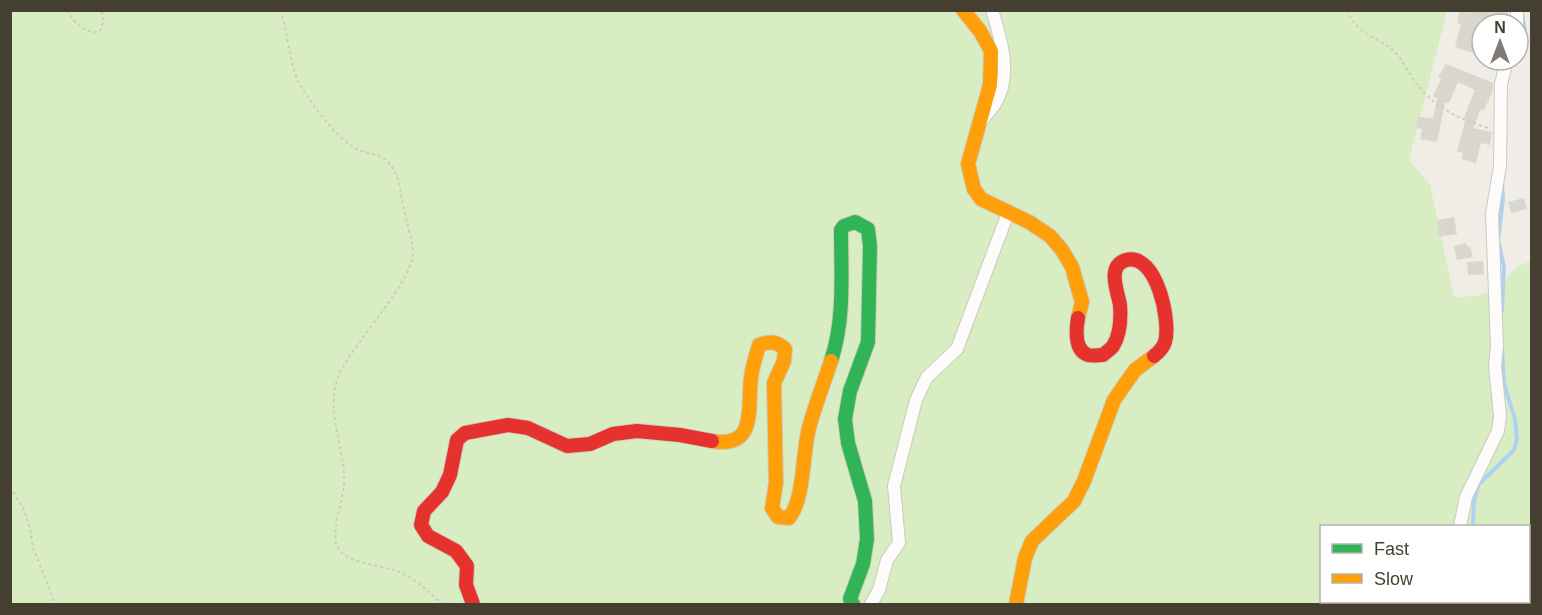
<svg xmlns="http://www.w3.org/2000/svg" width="1542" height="615" viewBox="0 0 1542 615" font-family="Helvetica,sans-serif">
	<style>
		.green { fill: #d8edc2 }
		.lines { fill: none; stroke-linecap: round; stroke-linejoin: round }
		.stream { stroke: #b0d2f2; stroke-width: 4 }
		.building { fill: #d8d6ce }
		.street-casing { stroke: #cbc9c1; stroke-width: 14 }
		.fast-casing { stroke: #cfccbb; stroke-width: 16 }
		.slow-casing { stroke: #cfccbb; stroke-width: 16 }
		.jam-casing { stroke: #cfccbb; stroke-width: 16 }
		.path { stroke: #cecbc5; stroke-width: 2; stroke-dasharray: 3 3; stroke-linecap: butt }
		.street { stroke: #fdfcfb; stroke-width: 12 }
		.fast { stroke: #30b455; stroke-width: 14 }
		.slow { stroke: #ff9f0a; stroke-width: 14 }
		.jam { stroke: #e5322d; stroke-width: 14 }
	</style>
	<rect width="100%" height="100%" fill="#efede5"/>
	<path class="green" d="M10 11H1447L1409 160 1430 185 1454 297 1477 296 1500 288 1516 267 1531 261V604H1498L1499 602H1528V526H1322V602H1428L1427 604H11Z"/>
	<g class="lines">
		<g class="stream">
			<path d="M1518 53 1525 32 1522 14"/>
			<path d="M1502 311 1504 267 1498 240 1503 199 1502 185"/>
			<path d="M1473 526 1474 502 1478 485 1514 450 1517 439 1515 419 1504 384 1502 349"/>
			<path d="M1467 604V602"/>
		</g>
	</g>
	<g class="building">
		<path d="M1460 10 1471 13 1472 10H1509L1507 24H1482V56L1455 47 1461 24 1457 23Z"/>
		<path d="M1446 64 1493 83V90L1484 110 1481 109 1473 128 1492 132 1490 145 1481 143 1476 163 1461 159 1463 153 1457 151 1466 118 1464 117 1475 90 1458 82 1449 103 1445 102 1437 142 1420 139 1422 129 1416 128 1418 117 1433 118 1437 98 1433 96 1441 79 1438 77Z"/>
		<path d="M1524 198 1527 209 1511 213 1508 202Z"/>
		<path d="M1454 217 1457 234 1439 237 1437 220Z"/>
		<path d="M1466 243 1467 247 1470 246 1473 257 1457 260 1454 246Z"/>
		<path d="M1483 261 1484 274 1468 275 1467 262Z"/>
	</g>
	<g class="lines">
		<g class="street-casing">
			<g id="street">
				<path d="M1517 10V24"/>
				<path d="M982 121C986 114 993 109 996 102 1012 74 1001 39 992 10"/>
				<path d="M1460 526 1466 497 1498 431 1500 416 1495 366 1497 346 1492 214 1500 166 1501 84 1507 60"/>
				<path d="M871 604 879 590 887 560 899 543 894 486 916 400 927 377 957 349 1008 213"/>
				<path d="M1456 604V602"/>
			</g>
		</g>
		<g class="fast-casing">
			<path id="fast" d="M831 361C845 319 841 274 841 230L844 226 855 222 868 229 870 246 868 342 850 391 845 419 848 443 865 501 867 539 863 564 850 599 853 604"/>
		</g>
		<g class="slow-casing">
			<g id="slow">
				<path d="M963 10 980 31 991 51 990 85 968 164 974 189 981 199 1029 222 1050 236 1062 250 1072 267 1082 302 1078 318"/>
				<path d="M712 441C758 449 747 407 751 378 752 367 756 356 759 345 770 341 776 341 785 349L784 361 774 383 776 483 772 508 778 517 789 518C805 498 802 453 809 428 815 405 824 383 831 361"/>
				<path d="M1016 604 1025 558 1032 541 1074 501 1084 481 1114 400 1135 370 1154 356"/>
			</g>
		</g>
		<g class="jam-casing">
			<g id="jam">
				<path d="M1078 318C1076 330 1074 350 1088 355 1092 356 1099 355 1103 355 1106 352 1111 349 1113 346 1120 335 1121 318 1120 305 1118 292 1106 266 1126 260 1157 252 1171 322 1165 342 1163 348 1159 352 1154 356"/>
				<path d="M473 604 466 585 467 566 456 551 428 536 421 525 424 511 442 492 450 475 457 440 465 433 508 425 528 428 567 446 590 444 613 434 637 431 680 435 712 441"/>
			</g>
		</g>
		<g class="path">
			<path d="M67 10C74 23 84 33 99 32 104 24 104 18 101 10"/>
			<path d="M281 10C286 29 291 66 298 81 309 101 334 135 353 147 365 155 379 151 389 163 401 177 400 193 404 210 407 223 411 236 413 250 416 279 353 343 340 373 323 410 346 447 344 485 343 502 328 537 340 551 351 564 383 565 399 572 416 579 429 592 442 604"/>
			<path d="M1347 10C1356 35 1377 36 1395 52 1402 59 1407 70 1413 79 1432 106 1457 119 1489 128"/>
			<path d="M10 487 23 507 30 528 33 547 55 604"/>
		</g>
		<use href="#street" class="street"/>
		<use href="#fast" class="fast"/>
		<use href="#slow" class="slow"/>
		<use href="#jam" class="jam"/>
	</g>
	<rect width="1542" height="615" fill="none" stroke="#453f32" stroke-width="24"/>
	<rect x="1320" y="525" width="210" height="78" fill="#ffffff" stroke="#b5b2ad" stroke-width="1.5"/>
	<rect x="1332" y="544" width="30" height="9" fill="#30b455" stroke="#b5b2ad" stroke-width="1.5"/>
	<text x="1374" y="555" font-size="18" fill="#453f32">Fast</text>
	<rect x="1332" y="574" width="30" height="9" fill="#ff9f0a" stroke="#b5b2ad" stroke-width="1.5"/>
	<text x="1374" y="585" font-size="18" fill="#453f32">Slow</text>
	<g transform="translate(1500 42)"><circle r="28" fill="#ffffff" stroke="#b5b2ad" stroke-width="1.5"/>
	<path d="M0-4.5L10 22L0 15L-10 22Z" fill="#807c71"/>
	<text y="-9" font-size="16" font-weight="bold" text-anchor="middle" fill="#453f32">N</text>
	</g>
</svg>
